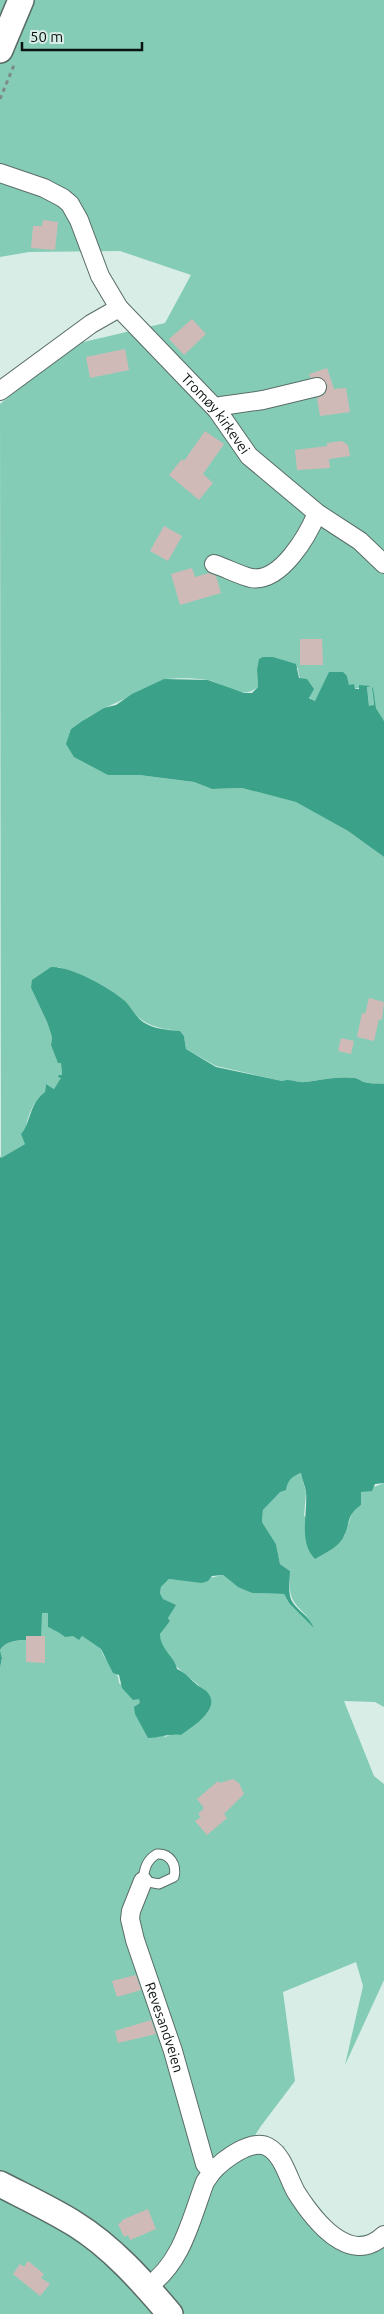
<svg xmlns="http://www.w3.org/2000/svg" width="384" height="2314" viewBox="0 0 384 2314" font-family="Ubuntu,sans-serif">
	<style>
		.green { fill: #85ccb7 }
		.water { fill: #3ba289 }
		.building { fill: #d0bab8 }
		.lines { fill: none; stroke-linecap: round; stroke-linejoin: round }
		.lane-casing { stroke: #596c66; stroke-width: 11 }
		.street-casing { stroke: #596c66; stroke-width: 20 }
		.secondary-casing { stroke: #596c66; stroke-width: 28 }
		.path { stroke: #7c8b87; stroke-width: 3; stroke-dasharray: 4 4; stroke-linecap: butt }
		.lane { stroke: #fff; stroke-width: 9 }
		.street { stroke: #fff; stroke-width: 18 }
		.secondary { stroke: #fff; stroke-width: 25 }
		.labels { text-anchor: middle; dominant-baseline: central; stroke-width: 4.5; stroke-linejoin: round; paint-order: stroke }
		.street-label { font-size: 14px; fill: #0b1311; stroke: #d7ede6 }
	</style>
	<rect width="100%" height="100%" fill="#d7ede6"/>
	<g class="green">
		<path d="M0 0H384V721L376 708 372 688 374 706H369L367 686 354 689V684L349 686 347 676 315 701C304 696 299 679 298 668L257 670 258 687C242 701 225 684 208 680 196 678 178 678 166 679 159 680 152 687 145 690 120 701 94 711 71 729L108 775H139L194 782 212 789 242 788 297 802 348 831 384 857V1084C379 1083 374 1084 369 1083 363 1083 360 1079 355 1078 339 1076 320 1080 305 1082 297 1083 289 1078 282 1081L216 1066 186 1049 184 1036 180 1031C163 1029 146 1027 134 1013 130 1010 128 1004 124 1001 106 984 81 974 58 967L31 988 47 1022 52 1037 51 1045 61 1063 62 1076 59 1075 62 1078 54 1089 46 1084 45 1092C30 1103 24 1126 25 1144L1 1158 0 404 75 344 165 323 191 275 120 251 29 252 0 257Z"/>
		<path d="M301 1473 306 1493 304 1516 344 1537 353 1510 361 1505V1492L384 1483V1707L375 1702 344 1701 374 1776 384 1784V1980L345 2065 363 1986 356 1962 283 1992 295 2081 261 2126 248 2146 276 2149 285 2146 279 2153 281 2160 344 2238 384 2232V2314H0V1668L2 1658 0 1650 7 1642 26 1640V1636L42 1613H48V1626L50 1628 73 1636H82L101 1649C104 1662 119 1669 119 1683L139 1699 165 1737C271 1696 161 1683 160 1637 159 1631 167 1625 170 1621L168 1618 173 1609 163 1599 160 1593 161 1587 169 1579 195 1581 223 1575 233 1583 252 1593 284 1594 289 1603 309 1618C290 1599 289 1599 290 1571L280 1564 276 1544 262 1522 263 1510 293 1476Z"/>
	</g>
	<g class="water">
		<path d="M263 657H273L296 664 299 678 307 679 314 689 309 698 315 701 329 672H343L347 676 349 685 354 684 355 689H359V685L371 686 367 687 369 706 374 705 372 687 373 688 376 708 384 721V857L348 831 296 802 242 788 212 789 194 782 139 775H108L74 757 66 744 71 729 82 721 104 708 116 705 132 694 164 679 208 680 244 693H252L258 687 257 670 259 659Z"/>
		<path d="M51 967C71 966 109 987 125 1001 131 1007 135 1016 143 1022 153 1029 168 1030 180 1031L184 1036 186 1049 216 1067 282 1081C289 1078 297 1083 305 1082 320 1080 338 1076 355 1078 360 1079 363 1083 369 1083 374 1084 379 1083 384 1084V1483L375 1484 372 1491 361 1492V1505C345 1516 351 1524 343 1538 337 1548 325 1553 315 1559 298 1542 308 1514 306 1492 305 1486 302 1479 301 1473 292 1476 287 1481 286 1490L280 1492 263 1510 262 1522 276 1544 280 1564 290 1571C290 1581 287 1595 293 1603 300 1612 309 1617 314 1628L289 1603 284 1594 252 1593 238 1587 223 1575 212 1576 208 1581 202 1583 169 1579 161 1587 160 1593 163 1599 176 1605 168 1618 170 1621 160 1634C160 1649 175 1657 177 1669 187 1674 188 1677 195 1683 199 1687 205 1689 208 1693 221 1710 193 1726 181 1735 171 1733 159 1738 148 1738L135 1714 134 1707 140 1703 139 1699 133 1700 122 1688 119 1675 113 1673 101 1649 82 1636 79 1640 73 1636 65 1637C59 1632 54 1630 48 1627V1613H42L41 1636H26V1640C15 1641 7 1640 0 1650L2 1658 0 1668V1156L1 1158 25 1144 21 1134C30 1126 29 1103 45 1092L46 1084 54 1089 61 1078 58 1077 59 1075H62L61 1063H58L51 1045 52 1037 47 1022 31 988 32 980Z"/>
	</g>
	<g class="building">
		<path d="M43 220 58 222 55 250 31 248 33 226H42Z"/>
		<path d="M192 319 206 334 184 355 169 339Z"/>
		<path d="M125 349 129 370 90 378 86 357Z"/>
		<path d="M327 368 334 389 346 388 350 412 320 416 317 398 325 394 327 384 320 377 311 378 309 374Z"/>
		<path d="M205 431 224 444 203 474 213 483 199 500 169 475 182 459 184 461Z"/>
		<path d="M342 441 348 445 350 456 329 459 330 468 297 470 295 450 327 446V443Z"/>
		<path d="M164 526 182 536 168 561 150 551Z"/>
		<path d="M192 568 195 577 209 573 216 576 221 593 180 605 171 574Z"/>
		<path d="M300 639H322L323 665H300Z"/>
		<path d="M369 998 384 1002 382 1020 379 1019 374 1041 357 1037 362 1013 365 1014Z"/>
		<path d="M341 1038 354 1041 351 1054 338 1051Z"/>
		<path d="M26 1636H45V1663L26 1662Z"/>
		<path d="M233 1779 239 1783 244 1794 224 1814 227 1818 207 1835 195 1821 201 1817 198 1814 204 1808 197 1799 218 1781 220 1783Z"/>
		<path d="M136 1975 141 1990 117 1997 112 1981Z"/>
		<path d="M151 2020 156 2034 118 2043 115 2031Z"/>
		<path d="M148 2209 156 2229 130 2240 128 2235 124 2237 118 2224 122 2222V2220Z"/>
		<path d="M28 2261 44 2274 41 2278 50 2284 40 2296 13 2274 20 2264 24 2267Z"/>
	</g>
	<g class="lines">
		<g class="lane-casing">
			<path id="lane" d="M157 1854C170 1853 177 1865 174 1877L159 1884 143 1881C144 1870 146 1860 157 1854Z"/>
		</g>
		<g class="street-casing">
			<g id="street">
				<path id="s1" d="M0 173 44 188 63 198 70 204 79 220 100 276 119 308 217 410 249 456 317 513 360 541 384 564"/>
				<path d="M0 391 91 324 119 308"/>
				<path d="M217 410 221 406 263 400 317 387"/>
				<path d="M214 564C226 568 239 575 251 578 281 583 308 535 317 513"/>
				<path id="s2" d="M143 1881 131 1911 130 1919 135 1940 173 2051 205 2164 212 2172 205 2182C191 2219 182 2264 147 2287"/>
				<path d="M212 2172C223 2160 251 2138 268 2147 283 2155 288 2178 296 2192 313 2219 350 2268 384 2235"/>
			</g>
		</g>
		<g class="secondary-casing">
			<g id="secondary">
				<path d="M0 50 21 0"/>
				<path d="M0 2184C25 2197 51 2209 75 2224 112 2247 142 2281 170 2314"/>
			</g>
		</g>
		<path class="path" d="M0 99 14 65"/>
		<use href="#lane" class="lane"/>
		<use href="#street" class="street"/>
		<use href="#secondary" class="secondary"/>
	</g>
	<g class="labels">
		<g class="street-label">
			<text stroke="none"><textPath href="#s1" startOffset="336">Tromøy kirkevei</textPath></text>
			<text stroke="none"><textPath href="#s2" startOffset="154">Revesandveien</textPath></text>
		</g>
	</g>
	<path d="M22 42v8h120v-8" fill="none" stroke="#0b1311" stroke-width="2.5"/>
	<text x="30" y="42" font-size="15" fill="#0b1311" stroke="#d7ede6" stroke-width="4" paint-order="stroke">50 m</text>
</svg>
